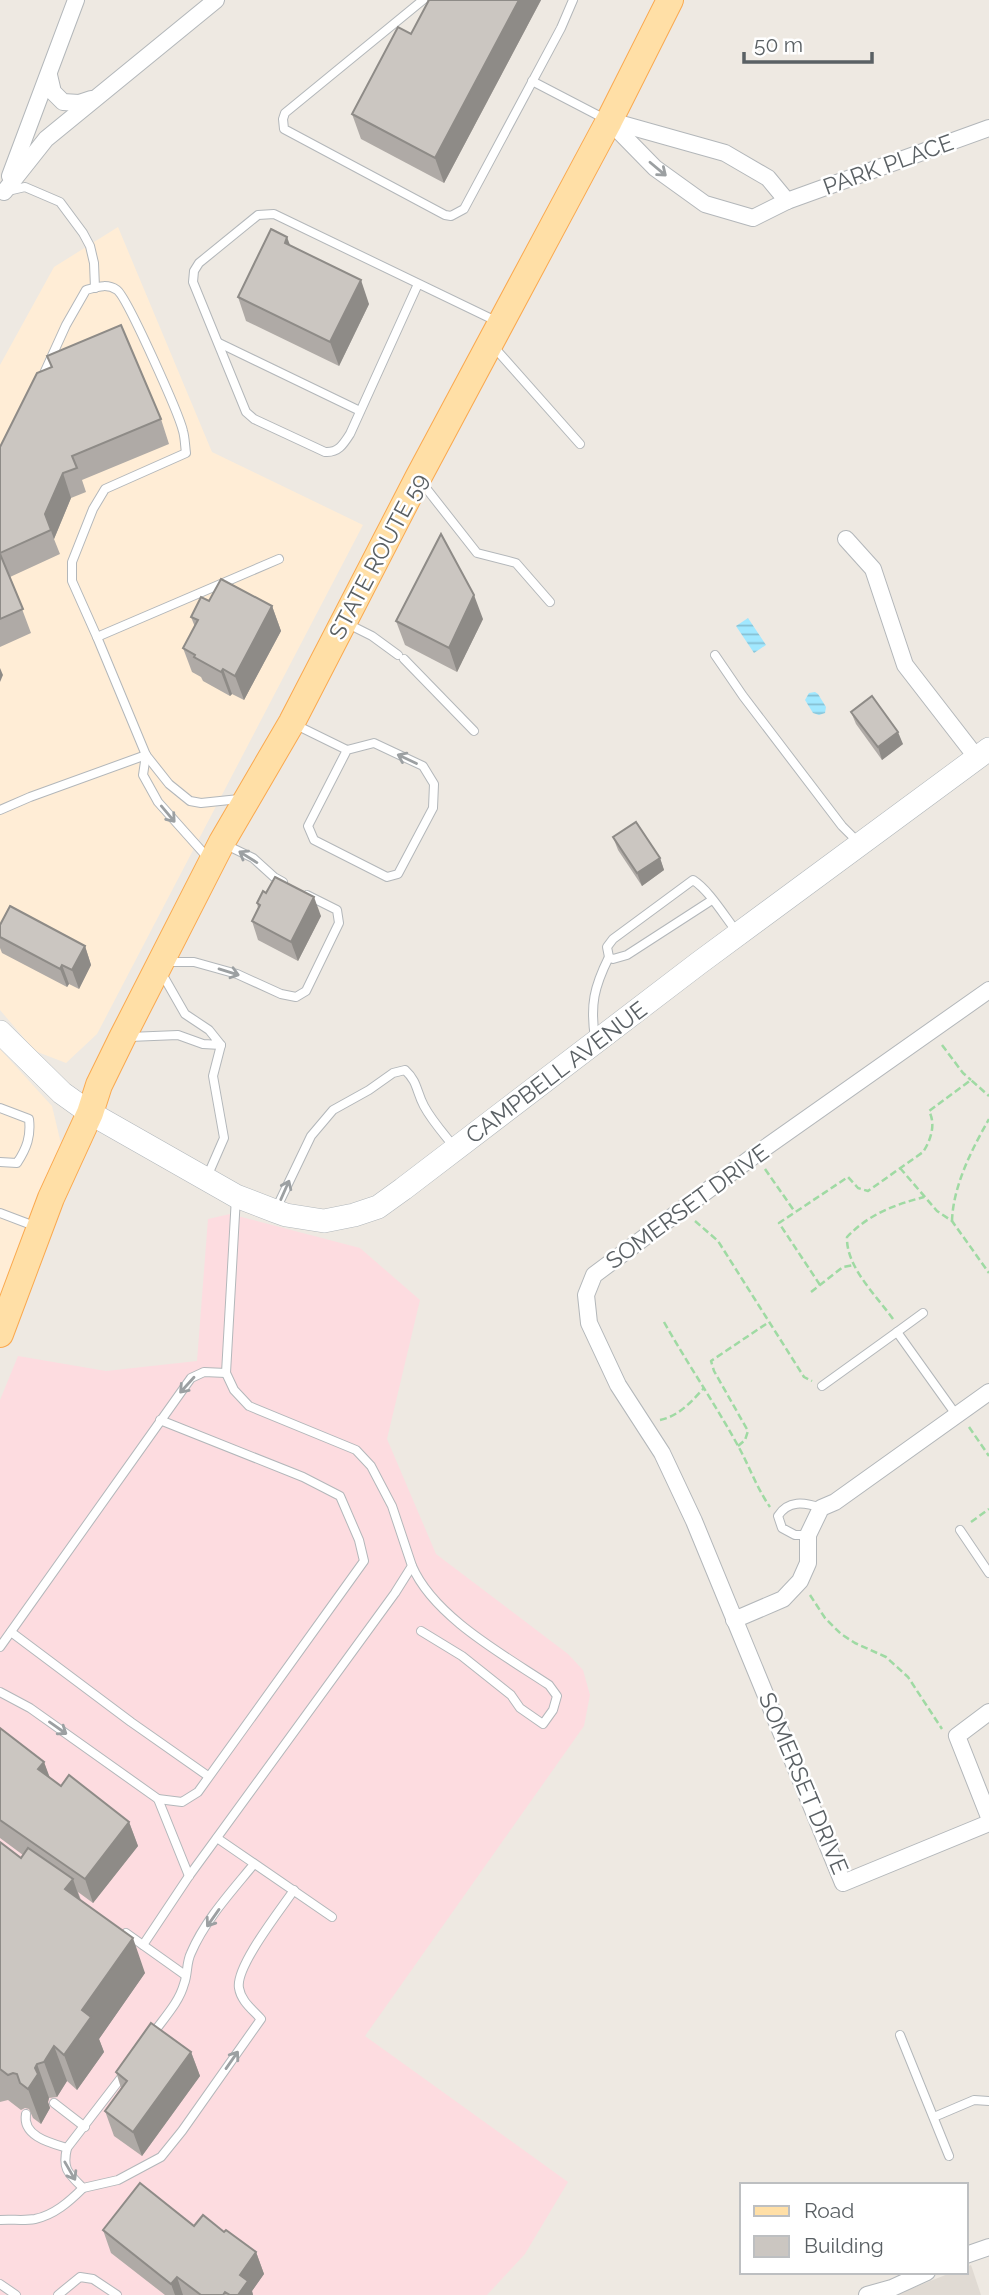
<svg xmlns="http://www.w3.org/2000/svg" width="989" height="2295" viewBox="0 0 989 2295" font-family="Raleway,sans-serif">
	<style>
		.commercial { fill: #ffedd6 }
		.education { fill: #e0dad3 }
		.medical { fill: #fddce0 }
		.water { fill: url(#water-rules) }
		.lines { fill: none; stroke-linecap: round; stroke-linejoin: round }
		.lane-casing { stroke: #b3b7ba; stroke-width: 10 }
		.street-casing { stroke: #b3b7ba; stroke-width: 18 }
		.secondary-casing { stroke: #b1b7bb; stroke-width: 24 }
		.primary-casing { stroke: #faa94f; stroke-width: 28 }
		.path { stroke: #9fdaa3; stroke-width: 2.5; stroke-dasharray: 7 3.5; stroke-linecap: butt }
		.lane { stroke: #fff; stroke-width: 8 }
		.street { stroke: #fff; stroke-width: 16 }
		.secondary { stroke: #fff; stroke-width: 23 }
		.primary { stroke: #ffdfa6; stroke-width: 26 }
		.wall { fill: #afaaa6 }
		.shaded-wall { fill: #8e8b87 }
		.building { fill: #cbc6c1; stroke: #8e8b87; stroke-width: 2 }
		.oneway { stroke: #9ca0a2 }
		.labels { text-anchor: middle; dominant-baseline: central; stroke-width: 5; stroke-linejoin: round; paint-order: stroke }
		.street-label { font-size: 23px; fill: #5a6064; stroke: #fff }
	</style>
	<defs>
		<pattern id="water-rules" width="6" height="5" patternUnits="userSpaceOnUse" patternTransform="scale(1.75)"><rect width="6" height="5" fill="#a1e8ff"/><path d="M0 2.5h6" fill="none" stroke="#86bfd2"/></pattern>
	</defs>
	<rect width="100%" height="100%" fill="#eee9e2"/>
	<g class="commercial">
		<path d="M118 227 212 452 363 525 97 1034 66 1063 35 1051 0 1010V365L54 267Z"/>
		<path d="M0 1049 52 1106 63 1152 0 1297Z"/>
	</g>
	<path class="education" d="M971 2265 981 2295H895L953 2272H966V2267Z"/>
	<path class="medical" d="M230 1214 360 1248 420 1300 387 1439 436 1554 568 1654 583 1670 590 1695 584 1726 365 2036 568 2182 525 2254 487 2295H0V1400L18 1356 106 1371 197 1361 208 1219Z"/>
	<g class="water">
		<path d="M748 618 766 645 754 653 736 626Z"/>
		<path d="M815 692 818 694 826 707 825 713 819 715 813 713 805 700 809 693Z"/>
	</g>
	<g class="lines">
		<g class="lane-casing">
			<g id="lane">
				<path d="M423 0 285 113 283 119 284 129 445 215 451 216 464 209 561 28 573 0"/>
				<path d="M532 81 607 120"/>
				<path d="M8 191 25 187 60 202 83 233 90 246 94 263 95 288"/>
				<path d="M418 284 350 434C343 445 338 453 325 452L254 419 246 412 193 282 194 271 199 263 258 215 274 214 496 321"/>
				<path d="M219 343 360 411"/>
				<path d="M493 346 580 444"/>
				<path d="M41 380 66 325 86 290C97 287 107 283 117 290 127 297 179 414 183 431 185 438 185 446 186 453L105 489 93 509 72 562V581L97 637 279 559"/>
				<path d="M422 483 477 553 516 563 550 602"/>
				<path d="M346 623 372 636 398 655"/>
				<path d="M97 637 146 755 169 784 190 801 201 803 239 799"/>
				<path d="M715 655 743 696 842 826 858 842"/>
				<path d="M404 659 474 731"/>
				<path d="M294 724 347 750 374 743 423 766 434 784 433 808 398 874 387 877 314 840 308 826 347 750"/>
				<path d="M146 755 143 775 158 802 208 858"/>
				<path d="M0 810 30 797 146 755"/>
				<path d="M224 844 253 858 274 877 283 882"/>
				<path d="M712 900 627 955 613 959 609 957 607 947 613 939 693 880C709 890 725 917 737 932"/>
				<path d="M165 962H194L237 974 281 994 296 997 306 991 339 923 337 910 307 895"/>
				<path d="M129 1037 178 1035 203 1044 221 1045 209 1030 185 1014 161 972"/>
				<path d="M595 1038C590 1005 594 987 609 957"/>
				<path d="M0 1108 29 1119C31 1136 27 1148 17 1163L0 1162"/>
				<path d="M207 1177 224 1138 213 1076 221 1045"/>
				<path d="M276 1209 311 1136 333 1110 369 1090 393 1073 405 1070C418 1082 416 1091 424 1106 432 1121 444 1134 455 1148"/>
				<path d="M0 1213 37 1227"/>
				<path d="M897 1332 923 1313"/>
				<path d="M822 1386 897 1332 957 1416"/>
				<path d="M960 1530 989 1573"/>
				<path d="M808 1535H795L782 1528 778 1516C788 1500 804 1502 821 1508"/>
				<path d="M412 1566C434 1617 504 1655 549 1685L557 1696 553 1710 543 1724 520 1708 511 1695 462 1656 421 1631"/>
				<path d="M11 1632 131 1722 208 1776"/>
				<path d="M0 1647 191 1378 204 1372 226 1373"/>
				<path d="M0 1692 30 1708 158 1799 189 1876"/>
				<path d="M158 1799 182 1802 198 1792 364 1561 359 1540 340 1496 303 1477 160 1420"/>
				<path d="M217 1838 332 1917"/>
				<path d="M126 1933 185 1975"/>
				<path d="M143 1945 189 1876 395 1593 412 1566 392 1506 371 1466 356 1450 249 1406 234 1390 226 1373 236 1197"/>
				<path d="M152 2035C163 2019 179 2003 184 1984 188 1974 186 1963 191 1953 205 1920 232 1891 254 1864"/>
				<path d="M900 2035 949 2156"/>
				<path d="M124 2074 67 2148C62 2169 68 2173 83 2188L118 2180 161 2157 182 2131 261 2019C252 2009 241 2001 239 1988 235 1967 281 1909 294 1890"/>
				<path d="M54 2103 85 2127"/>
				<path d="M26 2114C22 2136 50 2143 67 2148"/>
				<path d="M934 2117 974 2100 989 2101"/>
				<path d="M0 2220C11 2219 24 2221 35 2219 54 2215 69 2202 83 2188"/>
				<path d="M0 2284 16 2295"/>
				<path d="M58 2295 80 2277 93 2279 117 2295"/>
			</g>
		</g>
		<g class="street-casing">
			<g id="street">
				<path d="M49 75 53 92 63 102 79 103 91 99"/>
				<path d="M609 121 655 168 705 204 753 218 787 201 989 128"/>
				<path d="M611 121 725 153 768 178 787 201"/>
				<path d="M10 176 76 0"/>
				<path d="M4 192 46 139 216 0"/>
				<path d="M846 539 873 569 905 665 977 758"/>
				<path d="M989 990 755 1155 594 1275 586 1295 589 1323 618 1385 662 1453 694 1521 843 1883 989 1823"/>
				<path d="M734 1620 783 1599 800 1581 808 1563V1535L821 1508 835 1502 989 1392"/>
				<path d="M989 1712 957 1736 989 1817"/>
				<path d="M966 2255 989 2247"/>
				<path d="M867 2295 892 2288 927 2272"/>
			</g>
		</g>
		<g class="secondary-casing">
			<path id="secondary" d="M0 1032 62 1093 90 1113 236 1196 275 1211 286 1215 324 1221 354 1215 378 1207 403 1189 699 963 989 749"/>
		</g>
		<g class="primary-casing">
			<path id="primary" d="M0 1334 51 1198 90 1113 99 1085 122 1038 222 842 292 722 418 478 609 121 670 0"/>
		</g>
		<g class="path">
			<path d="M942 1045 963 1073 971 1080"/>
			<path d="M900 1168 937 1211 952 1221 989 1273"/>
			<path d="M765 1169 795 1212"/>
			<path d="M695 1221 718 1241 804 1377 812 1381"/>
			<path d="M952 1221C953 1186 972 1149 989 1119"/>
			<path d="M820 1285 779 1223 848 1177 858 1188 868 1191 923 1152C931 1140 936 1124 929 1111L971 1080 989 1096"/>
			<path d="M811 1292 843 1267 854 1265"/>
			<path d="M893 1319C876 1295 846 1267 847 1237 869 1214 894 1205 924 1197"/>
			<path d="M664 1322C687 1363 714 1402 737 1444 749 1465 756 1487 770 1507"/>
			<path d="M660 1420C679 1416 691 1402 704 1388"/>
			<path d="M969 1427 989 1456"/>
			<path d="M738 1446 745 1440 748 1431 714 1371 711 1361 769 1322"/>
			<path d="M971 1522 989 1509"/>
			<path d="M810 1595 825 1618 841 1634 855 1643 886 1657 908 1677 942 1729"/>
		</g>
		<use href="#lane" class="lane"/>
		<use href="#street" class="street"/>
		<use href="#secondary" class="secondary"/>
		<use href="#primary" class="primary"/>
	</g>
	<g class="wall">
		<path d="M458 0H541L444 183 361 139 352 114 411 34Z"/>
		<path d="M291 246 369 304 339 366 246 321 238 297Z"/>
		<path d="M47 356 161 419 169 444 82 480 86 492 71 498 54 539 60 554 10 577 31 633 0 647V447L52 368Z"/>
		<path d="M209 601 272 606 281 631 244 700 232 694 230 696 203 681 201 677 192 672 183 648 195 627 191 617Z"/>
		<path d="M483 619 457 672 405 645 396 621Z"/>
		<path d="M851 712 903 744 882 760 856 724Z"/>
		<path d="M613 837 660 858 664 870 642 886 618 850Z"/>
		<path d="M257 903 321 916 298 961 258 940 252 921 258 908Z"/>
		<path d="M0 925 85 946 91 965 79 989 69 984 67 987 2 953 0 948Z"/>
		<path d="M0 1728 44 1762 49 1777 61 1786 129 1822 138 1846 93 1903 78 1892 81 1900 145 1973 99 2039 104 2052 77 2090 67 2081 57 2097 49 2098 48 2102 50 2108 41 2124 33 2118 29 2109 25 2108 21 2110 8 2100 0 2102V1842L21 1858 23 1855 0 1838Z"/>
		<path d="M191 2052 200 2076 142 2156 114 2136 105 2111 121 2088 116 2072Z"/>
		<path d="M194 2226 224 2232 256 2252 264 2274 252 2291 253 2295H165L111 2253 103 2230Z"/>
	</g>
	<g class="shaded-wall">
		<path d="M519 0H541L444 183 435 158Z"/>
		<path d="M287 237 296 261 285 243Z"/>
		<path d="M361 280 369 304 339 366 330 342Z"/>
		<path d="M63 473 71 498 54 539 45 514Z"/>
		<path d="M474 595 483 619 457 672 449 648Z"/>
		<path d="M272 606 281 631 244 700 235 676Z"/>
		<path d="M0 668 3 675 0 682Z"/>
		<path d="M223 669 232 694 230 696 221 672Z"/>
		<path d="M898 732 903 744 882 760 878 747Z"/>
		<path d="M660 858 664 870 642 886 637 873Z"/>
		<path d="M314 897 321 916 298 961 291 942Z"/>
		<path d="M85 946 91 965 79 989 72 970Z"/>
		<path d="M62 965 69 984 67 987 60 969Z"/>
		<path d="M44 1762 53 1786 38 1769Z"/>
		<path d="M129 1822 138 1846 93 1903 85 1879Z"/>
		<path d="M73 1879 85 1914 65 1889Z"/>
		<path d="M133 1938 145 1973 99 2039 104 2052 77 2090 64 2055 82 2010Z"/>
		<path d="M54 2046 67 2081 57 2097 44 2062Z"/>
		<path d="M191 2052 200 2076 142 2156 133 2132Z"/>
		<path d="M37 2064 49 2098 48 2102 50 2108 41 2124 28 2089Z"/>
		<path d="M256 2252 264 2274 252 2291 253 2295H238L240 2275Z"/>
		<path d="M177 2277 183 2295H175L171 2284Z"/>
	</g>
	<g class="building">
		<path d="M429 0H519L435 158 352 114 398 27 411 34Z"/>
		<path d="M271 229 287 237 285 243 361 280 330 342 238 297Z"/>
		<path d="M121 325 161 419 72 456 77 468 63 473 45 514 51 530 0 553V447L37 373 52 367 47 356Z"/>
		<path d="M441 534 474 595 449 648 396 621Z"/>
		<path d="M0 554 23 609 0 619Z"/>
		<path d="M221 579 272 606 235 676 223 669 221 672 194 657 195 655 183 648 198 620 191 617 201 597 209 601Z"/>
		<path d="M872 696 898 732 878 747 851 712Z"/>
		<path d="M636 822 660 858 637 873 613 837Z"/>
		<path d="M275 877 314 897 291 942 252 921 260 905 257 903 263 891 266 893Z"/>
		<path d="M10 906 85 946 72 970 62 965 60 969 0 937V925Z"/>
		<path d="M0 1728 44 1762 38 1769 61 1786 69 1775 129 1822 85 1879 0 1820Z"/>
		<path d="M0 1842 21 1858 28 1848 73 1879 65 1889 133 1938 82 2010 91 2017 64 2055 54 2046 44 2062 37 2064 35 2068 38 2074 28 2089 20 2083 17 2074 13 2073 8 2075 0 2069Z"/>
		<path d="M151 2023 191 2052 133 2132 105 2111 127 2081 116 2072Z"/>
		<path d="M140 2183 194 2226 203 2215 224 2232 226 2230 256 2252 240 2275 248 2281 238 2295H230L225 2292 223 2295H201L177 2277 171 2284 103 2230Z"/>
	</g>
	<defs><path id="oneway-shaft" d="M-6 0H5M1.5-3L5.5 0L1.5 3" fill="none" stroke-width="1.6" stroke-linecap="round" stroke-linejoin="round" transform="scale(1.75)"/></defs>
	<g class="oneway">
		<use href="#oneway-shaft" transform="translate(658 169) rotate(40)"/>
		<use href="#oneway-shaft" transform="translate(407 759) rotate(-155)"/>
		<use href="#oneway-shaft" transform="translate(168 814) rotate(50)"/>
		<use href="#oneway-shaft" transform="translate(248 857) rotate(-148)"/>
		<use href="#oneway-shaft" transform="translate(229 972) rotate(17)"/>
		<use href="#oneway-shaft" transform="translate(285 1190) rotate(-66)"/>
		<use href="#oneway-shaft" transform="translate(187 1385) rotate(132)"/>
		<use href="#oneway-shaft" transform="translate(58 1728) rotate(35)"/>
		<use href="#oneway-shaft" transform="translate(213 1918) rotate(125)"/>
		<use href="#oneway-shaft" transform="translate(232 2060) rotate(-55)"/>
		<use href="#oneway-shaft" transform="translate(70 2171) rotate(60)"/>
	</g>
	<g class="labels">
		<g class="street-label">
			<text transform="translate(888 164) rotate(-20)">PARK PLACE</text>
			<text transform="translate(378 556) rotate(-62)">STATE ROUTE 59</text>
			<text transform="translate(556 1072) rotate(-37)">CAMPBELL AVENUE</text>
			<text transform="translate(687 1206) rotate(-36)">SOMERSET DRIVE</text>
			<text transform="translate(804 1783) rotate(67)">SOMERSET DRIVE</text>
		</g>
	</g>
	<rect x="740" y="2183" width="228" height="91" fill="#ffffff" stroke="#bdbfc1" stroke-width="2"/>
	<rect x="754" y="2206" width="35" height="10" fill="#ffdfa6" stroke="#bdbfc1" stroke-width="2"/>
	<text x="804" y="2218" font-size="21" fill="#5a6064">Road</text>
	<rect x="754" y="2236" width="35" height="21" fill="#cbc6c1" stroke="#bdbfc1" stroke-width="2"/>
	<text x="804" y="2253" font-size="21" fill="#5a6064">Building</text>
	<path d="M744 52v10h128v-10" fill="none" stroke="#5a6064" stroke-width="3.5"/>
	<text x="754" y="52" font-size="21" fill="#5a6064" stroke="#ffffff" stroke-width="5" paint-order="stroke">50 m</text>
</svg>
